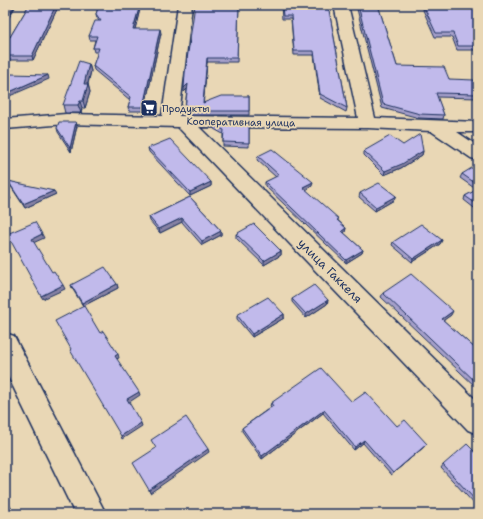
<svg xmlns="http://www.w3.org/2000/svg" width="483" height="519" viewBox="0 0 483 519" font-family="'Shantell Sans',sans-serif">
	<style>
		.lines { fill: none; stroke-linecap: round; stroke-linejoin: round }
		.minor-casing { stroke: #1b2f5e; stroke-width: 3 }
		.minor { fill: #e9d7b5; fill-rule: evenodd }
		.wall { fill: #a6a0ca; stroke: #1b2f5e }
		.shaded-wall { fill: #8782a4; stroke: #1b2f5e }
		.building { fill: #c1baeb; stroke: #1b2f5e }
		.labels { text-anchor: middle; dominant-baseline: central; stroke-width: 3.5; stroke-linejoin: round; paint-order: stroke }
		.far-poi-label { font-size: 10px; fill: #1b2f5e; stroke: #e9d7b5; text-anchor: start }
		.far-street-label { font-size: 10px; fill: #1b2f5e; stroke: #e9d7b5 }
		.street-label { font-size: 12px; fill: #1b2f5e; stroke: #e9d7b5 }
	</style>
	<rect width="100%" height="100%" fill="#e9d7b5"/>
	<filter id="ink" filterUnits="userSpaceOnUse"><feTurbulence type="fractalNoise" baseFrequency=".025" numOctaves="2"/><feDisplacementMap in="SourceGraphic" scale="8" xChannelSelector="R" yChannelSelector="G"/><feConvolveMatrix kernelMatrix="1 2 1 2 8 2 1 2 1" color-interpolation-filters="sRGB"/></filter>
	<g filter="url(#ink)">
		<g class="lines">
			<g class="minor-casing">
				<g id="minor">
					<path d="M17 5H31L10 40 5 41V25Z"/>
					<path d="M178 5H192L179 116 358 118 334 5H348L375 118 478 122V132H457L478 146V160L471 158 431 131 368 128 199 127 478 402V434L468 430 178 127 66 124 5 129V119L66 114 162 116Z"/>
					<path d="M5 333 14 336 106 514H75L5 370Z"/>
				</g>
			</g>
			<use href="#minor" class="minor"/>
		</g>
		<g class="wall">
			<path d="M29 5H59L33 60H5V38L10 37Z"/>
			<path d="M99 5H141L135 29 161 33 144 111H129L128 107 130 100 94 70 93 66 98 52H94L93 48 95 40H90L89 36 99 21 97 18 96 14Z"/>
			<path d="M239 5 237 62H207L203 103 249 96V115H186V112H185V108L187 89 184 92Z"/>
			<path d="M281 5H328L347 108 346 112 320 98 314 55H294L291 19H282Z"/>
			<path d="M356 5H378L397 66 449 79 478 89V98L437 97 444 115 443 119 419 118 382 108Z"/>
			<path d="M454 5H478V50H457L452 37H435L423 10 424 7H455Z"/>
			<path d="M89 64 91 71 88 84 90 92 85 108H82L81 113H65L63 105Z"/>
			<path d="M76 122 77 126 71 152 58 132 57 128Z"/>
			<path d="M213 125H249V147L223 146V134L214 129Z"/>
			<path d="M403 145 423 151 422 155 401 168 384 175 364 155V151Z"/>
			<path d="M148 148 211 182V186L190 196 149 152Z"/>
			<path d="M258 156 312 186 306 190 346 228 345 232 344 233 363 250 362 253 346 263 265 186V182L276 177 257 160Z"/>
			<path d="M478 168V211L464 200 465 196 477 190 460 178 462 174Z"/>
			<path d="M8 181 56 194 25 208 10 185Z"/>
			<path d="M360 193 396 196 394 200 375 211 359 197Z"/>
			<path d="M190 197 221 231V235L202 245 182 222 160 233 150 221 149 217Z"/>
			<path d="M236 234 281 251V255L264 265 236 238Z"/>
			<path d="M442 240 440 244 412 262 392 245 393 242Z"/>
			<path d="M117 284 118 288 83 306 72 288 71 285Z"/>
			<path d="M383 293 451 315 443 320 478 351V389L381 297Z"/>
			<path d="M292 299 328 300 327 304 306 318 292 302Z"/>
			<path d="M284 314V318L252 337 237 319V315Z"/>
			<path d="M352 402 397 426 425 446 391 475 363 443 354 450 323 413 262 459 242 431V428L271 407 270 406 271 403Z"/>
			<path d="M478 455V508L441 468 443 465Z"/>
		</g>
		<g class="shaded-wall">
			<path d="M12 5H15L5 22V16Z"/>
			<path d="M56 5H59L33 60 32 56Z"/>
			<path d="M140 5H141L134 33 133 29Z"/>
			<path d="M160 29 161 33 144 111 143 107Z"/>
			<path d="M207 58V62L203 107V103Z"/>
			<path d="M89 64 91 71 86 91 88 84 90 92 85 108 83 101 84 84Z"/>
			<path d="M48 75 49 79 5 98V94Z"/>
			<path d="M188 84V88L184 92V88Z"/>
			<path d="M80 101 82 108 81 113 78 105Z"/>
			<path d="M76 122 77 126 71 152 70 148Z"/>
			<path d="M423 151 422 155 401 168 384 175 385 171Z"/>
			<path d="M211 182V186L190 196V192Z"/>
			<path d="M313 182 312 186 303 191V187Z"/>
			<path d="M54 191 56 194 25 208 23 204Z"/>
			<path d="M9 195 11 199 5 202V197Z"/>
			<path d="M396 196 394 200 375 211 376 207Z"/>
			<path d="M182 218V222L160 233 159 229Z"/>
			<path d="M346 228 345 232 341 235 342 231Z"/>
			<path d="M221 231V235L202 245V241Z"/>
			<path d="M42 234 44 238 33 243 32 239Z"/>
			<path d="M442 240 440 244 412 262 413 259Z"/>
			<path d="M363 250 362 253 346 263V260Z"/>
			<path d="M281 251V255L264 265V261Z"/>
			<path d="M117 284 118 288 83 306 82 303Z"/>
			<path d="M63 285 65 289 43 299 41 296Z"/>
			<path d="M328 300 327 304 306 318V314Z"/>
			<path d="M453 311 451 315 440 323 442 319Z"/>
			<path d="M284 314V318L252 337V334Z"/>
			<path d="M118 354 119 358 116 359 115 356Z"/>
			<path d="M139 392 140 395 128 403 127 399Z"/>
			<path d="M324 410 323 413 262 459V456Z"/>
			<path d="M141 423 142 426 122 439 121 436Z"/>
			<path d="M364 440 363 443 354 450 355 447Z"/>
			<path d="M427 444 425 446 391 475 393 473Z"/>
			<path d="M208 449 209 452 150 493 149 490Z"/>
			<path d="M5 498 15 514H10L5 506Z"/>
		</g>
		<g class="building">
			<path d="M5 5H12L5 16Z"/>
			<path d="M29 5H56L32 56H5V38L10 37Z"/>
			<path d="M99 5H140L133 29H160L143 107H128L131 97 93 66 99 48H93L97 36H89L95 21H101L96 14Z"/>
			<path d="M195 5H239L237 58H207L203 103 221 96H249V111H186L191 108H185L188 84 184 88 185 73Z"/>
			<path d="M282 5H328L347 108 320 94 314 51H294L291 16H283Z"/>
			<path d="M358 5H378L397 66 444 67 449 79 474 80 478 89V94L436 93 444 115 420 114 383 104Z"/>
			<path d="M457 5H478V46H458L453 33H436L424 7H458Z"/>
			<path d="M79 61 89 64 84 84H88L83 101H80L78 105H63Z"/>
			<path d="M11 74 48 75 5 94V85Z"/>
			<path d="M59 122H76L70 148 57 128Z"/>
			<path d="M213 125H249V143L223 142 224 130Z"/>
			<path d="M420 134 423 151 402 164 385 171 364 151 390 136 403 145Z"/>
			<path d="M170 139 211 182 190 192 148 148Z"/>
			<path d="M272 149 313 182 303 187 339 219 337 220 346 228 342 231 363 250 346 260 265 182 279 175 258 156Z"/>
			<path d="M475 166 478 168V185L462 174Z"/>
			<path d="M8 181 54 191 23 204Z"/>
			<path d="M379 183 396 196 376 207 360 193Z"/>
			<path d="M5 189 9 195 5 197Z"/>
			<path d="M478 189V205L465 196Z"/>
			<path d="M190 197 221 231 202 241 182 218 159 229 149 217Z"/>
			<path d="M35 222 42 234 32 239 52 272 54 271 63 285 41 296 7 234Z"/>
			<path d="M254 224 281 251 264 261 236 234Z"/>
			<path d="M421 224 442 240 413 259 393 242Z"/>
			<path d="M105 267 117 284 82 303 71 285Z"/>
			<path d="M411 274 453 311 442 319 478 351V384L383 293Z"/>
			<path d="M314 285 328 300 306 314 292 299Z"/>
			<path d="M268 297 284 314 252 334 237 315Z"/>
			<path d="M84 306 100 333 103 331 118 354 115 356 139 392 127 399 141 423 121 436 70 350 71 349 55 321Z"/>
			<path d="M321 368 352 402 366 392 397 426 405 420 427 444 393 473 364 440 355 447 324 410 262 456 242 428 273 406 271 403Z"/>
			<path d="M186 417 208 449 149 490 133 463 156 448 151 440Z"/>
			<path d="M467 444 478 455V503L443 465Z"/>
			<path d="M5 506 10 514H5Z"/>
		</g>
	</g>
	<defs>
		<g id="supermarket-square" transform="scale(0.9)"><rect x="-9" y="-9" width="18" height="18" rx="4" fill="#1b2f5e" stroke="#e9d7b5"/><path d="M-6-5.5h2.5l.6 2H6L4.5 2H-2.5L-4.4-4H-6ZM-1.5 3.2a1.3 1.3 0 1 0 .1 0ZM3 3.2a1.3 1.3 0 1 0 .1 0Z" fill="#fff"/></g>
	</defs>
	<g fill-rule="evenodd">
		<use href="#supermarket-square" x="149" y="108"/>
	</g>
	<g class="labels">
		<g class="far-poi-label">
			<text x="162" y="108">Продукты</text>
		</g>
		<g class="far-street-label">
			<text transform="translate(241 122) rotate(1)">Кооперативная улица</text>
		</g>
		<g class="street-label">
			<text transform="translate(330 271) rotate(45)">улица Гаккеля</text>
		</g>
	</g>
	<rect width="483" height="519" fill="none" stroke="#e9d7b5" stroke-width="20"/>
	<rect x="10" y="10" width="463" height="499" fill="none" stroke="#1b2f5e" stroke-width="1.5" filter="url(#ink)"/>
</svg>
